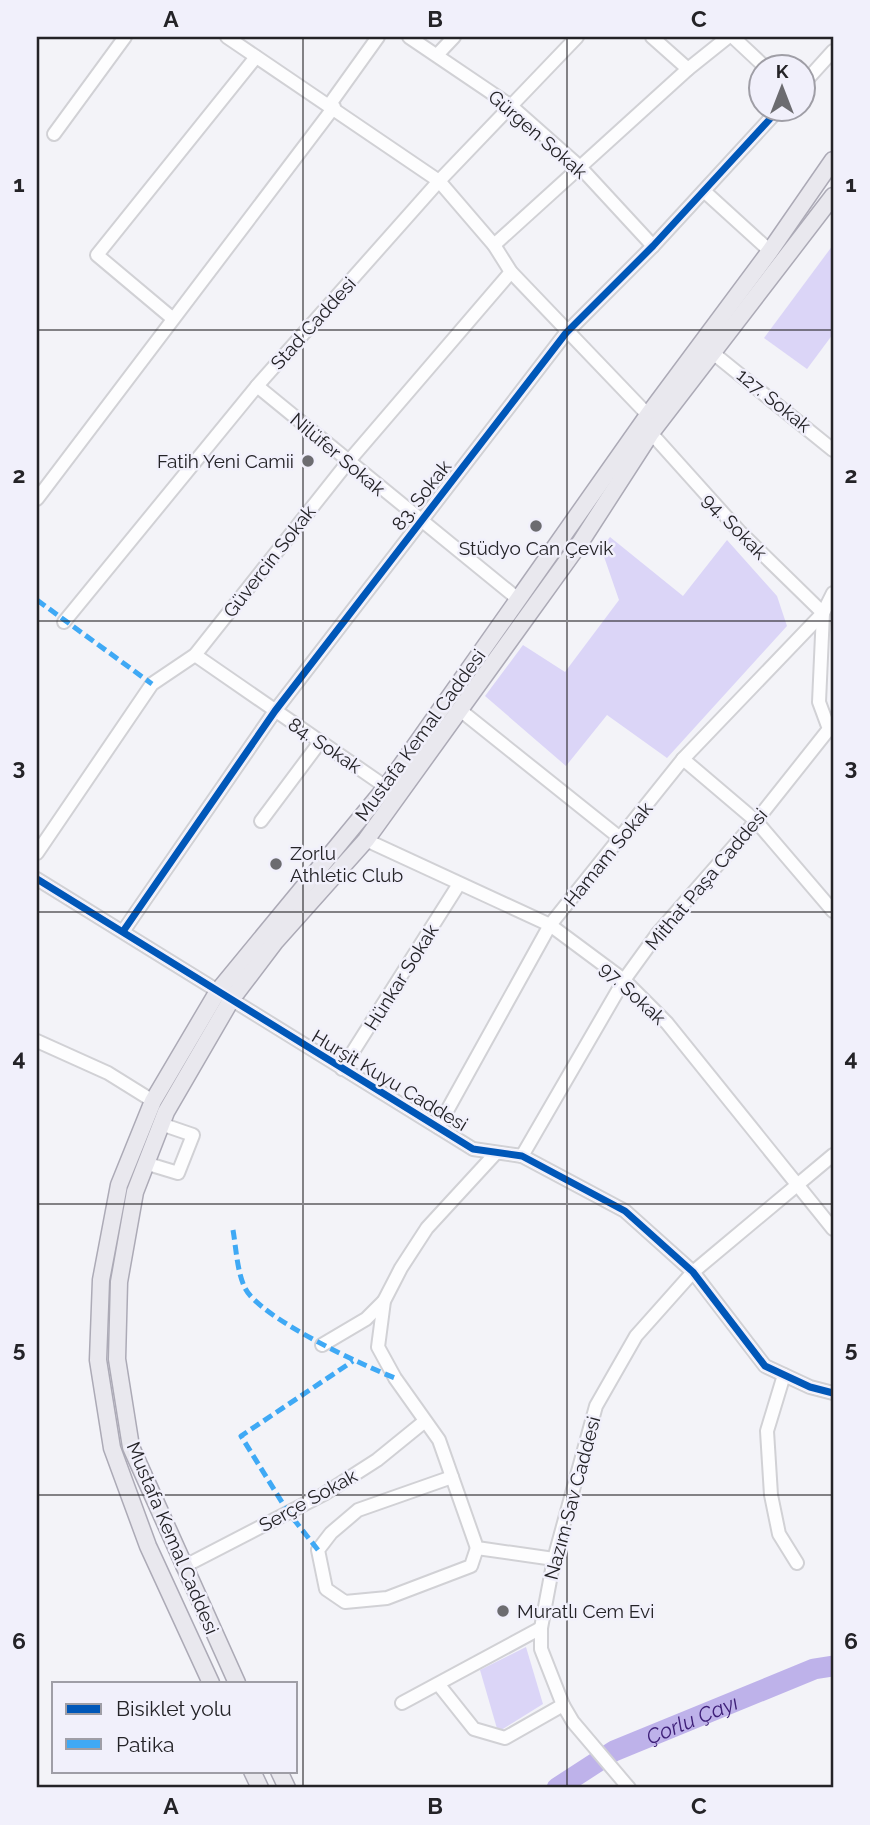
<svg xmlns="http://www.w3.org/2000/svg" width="870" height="1825" viewBox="0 0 870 1825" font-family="Raleway,sans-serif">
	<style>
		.green { fill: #dbd5f7 }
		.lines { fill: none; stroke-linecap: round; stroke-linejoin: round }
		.river { stroke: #beb2ea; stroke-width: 21 }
		.minor-casing { stroke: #d1d1d5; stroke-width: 16 }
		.major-casing { stroke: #acaab6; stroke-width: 19 }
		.minor { stroke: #fdfdfe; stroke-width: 12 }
		.major { stroke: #e9e8ee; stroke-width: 16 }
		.quiet { stroke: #3fa9f5; stroke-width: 5; stroke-dasharray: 10 5; stroke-linecap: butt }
		.cycleway-casing { stroke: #f1f0fb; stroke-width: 11 }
		.cycleway { stroke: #0057b8; stroke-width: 7 }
		.grid { fill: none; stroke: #242327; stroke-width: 2; stroke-opacity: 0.55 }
		.poi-dot { fill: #6c6c70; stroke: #f1f0fb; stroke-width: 2.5 }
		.labels { text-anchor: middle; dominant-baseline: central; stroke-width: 5; stroke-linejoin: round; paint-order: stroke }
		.street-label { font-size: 19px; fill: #242327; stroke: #f1f0fb }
		.poi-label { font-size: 19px; fill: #242327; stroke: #f1f0fb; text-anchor: start }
		.water-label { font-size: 21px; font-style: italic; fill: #3f2079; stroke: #f1f0fb }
		.neatline { fill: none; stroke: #242327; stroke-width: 2.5 }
		.grid-label { font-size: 23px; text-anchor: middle; font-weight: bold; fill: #242327 }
	</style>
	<rect width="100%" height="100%" fill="#f3f3f8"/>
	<g class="green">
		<path d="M833 245V334L807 369 764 338Z"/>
		<path d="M610 537 683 596 727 540 777 596 787 626 667 758 607 715 566 766 485 696 523 645 565 672 619 600 601 548Z"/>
		<path d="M526 1647 543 1704 498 1732 480 1670Z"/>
	</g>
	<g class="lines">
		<path class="river" id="s1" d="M557 1788 614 1751 814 1669 833 1666"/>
		<g class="minor-casing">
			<g id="minor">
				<path d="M227 37 439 181 494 245 511 272 648 415"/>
				<path d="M409 37 511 106 580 167 653 246"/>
				<path d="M652 37 688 69"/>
				<path d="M733 37 764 66"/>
				<path d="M437 55 454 37"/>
				<path d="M804 83 833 51"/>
				<path d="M330 104 378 37"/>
				<path d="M54 134 125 37"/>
				<path d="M704 191 770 251"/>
				<path d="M494 245 688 69 728 37"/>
				<path d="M172 318 97 255 256 57"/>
				<path d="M713 353 833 450"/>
				<path d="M257 386 518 599"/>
				<path d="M651 433 740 532 823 613"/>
				<path d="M37 499 334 107"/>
				<path d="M64 622 257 386 439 181 577 37"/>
				<path d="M195 655 386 787"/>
				<path d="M460 710 620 838"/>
				<path d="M683 759 756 821 833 911"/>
				<path d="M261 821 320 742"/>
				<path d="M366 840 550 925 624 980 667 1023 833 1229"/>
				<path d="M37 853 152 684 195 655 348 462 511 272"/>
				<path d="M37 879 473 1149 522 1156 625 1211 693 1272 765 1366 810 1387 833 1393"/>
				<path d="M124 930 275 711 566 333 653 246 780 108"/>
				<path d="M37 1041 108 1073 153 1101"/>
				<path d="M342 1069 459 884"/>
				<path d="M438 1127 550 925 683 759 823 613"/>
				<path d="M496 1153 427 1228 401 1268 384 1301 378 1347 395 1378 439 1440 477 1548 554 1559"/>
				<path d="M522 1156 624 980 658 933 756 821 829 729 819 702 823 613 833 593"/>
				<path d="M145 1163 178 1173 193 1135 161 1124"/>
				<path d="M322 1345 366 1319 384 1301"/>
				<path d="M784 1375 767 1431 771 1495 779 1534 797 1563"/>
				<path d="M452 1477 358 1510 331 1533 318 1550 326 1589 345 1602 387 1598 471 1566 477 1548"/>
				<path d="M183 1567 324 1494 377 1460 425 1421"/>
				<path d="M439 1685 474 1729 505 1738 563 1705"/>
				<path d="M402 1703 541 1628"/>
				<path d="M629 1788 573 1722 563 1705 541 1649V1628L554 1559 596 1406 636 1336 693 1272 833 1155"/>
			</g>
		</g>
		<g class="major-casing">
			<g id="major">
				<path d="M211 1683 148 1546 112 1448 98 1360 101 1280 119 1185 153 1101 218 991 386 787 648 415 770 251 833 160"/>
				<path d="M237 1683 131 1447 117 1359 119 1282 135 1192 166 1112 231 1000 275 942 366 840 580 543 651 433 833 196"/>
				<path d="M252 1771 260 1788"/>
				<path d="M279 1771 287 1788"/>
			</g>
		</g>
		<use href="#minor" class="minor"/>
		<use href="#major" class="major"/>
		<g class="quiet">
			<path d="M37 600 152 684"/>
			<path d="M233 1230C236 1247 237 1272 245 1288 260 1318 362 1365 395 1378"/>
			<path d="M318 1550 288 1512 241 1436 353 1361"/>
		</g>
		<g class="cycleway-casing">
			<g id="cycleway">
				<path d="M37 879 473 1149 522 1156 625 1211 693 1272 765 1366 810 1387 833 1393"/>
				<path d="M124 930 275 711 566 333 653 246 780 108"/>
			</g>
		</g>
		<use href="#cycleway" class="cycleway"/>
	</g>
	<path class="grid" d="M303 37V1788M567 37V1788M37 330H833M37 621H833M37 912H833M37 1204H833M37 1495H833"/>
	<g class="poi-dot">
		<circle cx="308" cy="461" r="7"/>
		<circle cx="536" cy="526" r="7"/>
		<circle cx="276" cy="864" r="7"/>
		<circle cx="503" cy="1611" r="7"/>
	</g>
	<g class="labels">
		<g class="street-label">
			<text transform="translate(538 134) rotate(41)">Gürgen Sokak</text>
			<text transform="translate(313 323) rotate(-48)">Stad Caddesi</text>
			<text transform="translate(774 400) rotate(39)">127. Sokak</text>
			<text transform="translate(338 454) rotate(40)">Nilüfer Sokak</text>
			<text transform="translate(421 495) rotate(-52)">83. Sokak</text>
			<text transform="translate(735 526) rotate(46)">94. Sokak</text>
			<text transform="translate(269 561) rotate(-52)">Güvercin Sokak</text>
			<text transform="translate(420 735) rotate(-54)">Mustafa Kemal Caddesi</text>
			<text transform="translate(325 745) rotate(34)">84. Sokak</text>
			<text transform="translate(608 854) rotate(-51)">Hamam Sokak</text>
			<text transform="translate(706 879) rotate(-50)">Mithat Paşa Caddesi</text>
			<text transform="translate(401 977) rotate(-58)">Hünkar Sokak</text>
			<text transform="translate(633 993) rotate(43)">97. Sokak</text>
			<text transform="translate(390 1080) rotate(31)">Hurşit Kuyu Caddesi</text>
			<text transform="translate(572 1498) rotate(-75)">Nazım Sav Caddesi</text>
			<text transform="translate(308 1500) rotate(-29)">Serçe Sokak</text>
			<text transform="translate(173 1538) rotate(67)">Mustafa Kemal Caddesi</text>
		</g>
		<g class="poi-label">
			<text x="294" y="461" text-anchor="end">Fatih Yeni Camii</text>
			<text x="536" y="548" text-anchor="middle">Stüdyo Can Çevik</text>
			<text x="290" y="853">Zorlu<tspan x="290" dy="22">Athletic Club</tspan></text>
			<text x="517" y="1611">Muratlı Cem Evi</text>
		</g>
		<g class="water-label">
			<text stroke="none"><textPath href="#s1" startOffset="152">Çorlu Çayı</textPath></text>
		</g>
	</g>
	<rect width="870" height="1825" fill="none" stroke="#f1f0fb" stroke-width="77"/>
	<rect x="52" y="1682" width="245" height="91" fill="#f1f0fb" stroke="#9f9ea6" stroke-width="2"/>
	<rect x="66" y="1704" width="35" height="10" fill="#0057b8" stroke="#9f9ea6" stroke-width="2"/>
	<text x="116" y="1716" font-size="21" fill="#242327">Bisiklet yolu</text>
	<rect x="66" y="1739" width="35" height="10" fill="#3fa9f5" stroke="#9f9ea6" stroke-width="2"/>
	<text x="116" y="1752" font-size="21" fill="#242327">Patika</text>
	<g transform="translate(782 88)"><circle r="33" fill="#f1f0fb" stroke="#9f9ea6" stroke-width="2"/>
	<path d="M0-5L12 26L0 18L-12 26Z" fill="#6c6c70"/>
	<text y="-10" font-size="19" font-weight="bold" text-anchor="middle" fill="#242327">K</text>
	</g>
	<rect x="38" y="38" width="794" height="1748" class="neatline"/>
	<g class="grid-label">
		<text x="171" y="27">A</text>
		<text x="435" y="27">B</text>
		<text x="699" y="27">C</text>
		<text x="19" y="192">1</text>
		<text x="851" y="192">1</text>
		<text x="19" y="483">2</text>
		<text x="851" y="483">2</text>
		<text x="19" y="775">3</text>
		<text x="851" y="775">3</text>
		<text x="19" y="1066">4</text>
		<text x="851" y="1066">4</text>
		<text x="19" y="1357">5</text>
		<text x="851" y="1357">5</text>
		<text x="19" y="1649">6</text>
		<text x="851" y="1649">6</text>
		<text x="171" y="1814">A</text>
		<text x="435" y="1814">B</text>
		<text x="699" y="1814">C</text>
	</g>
</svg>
